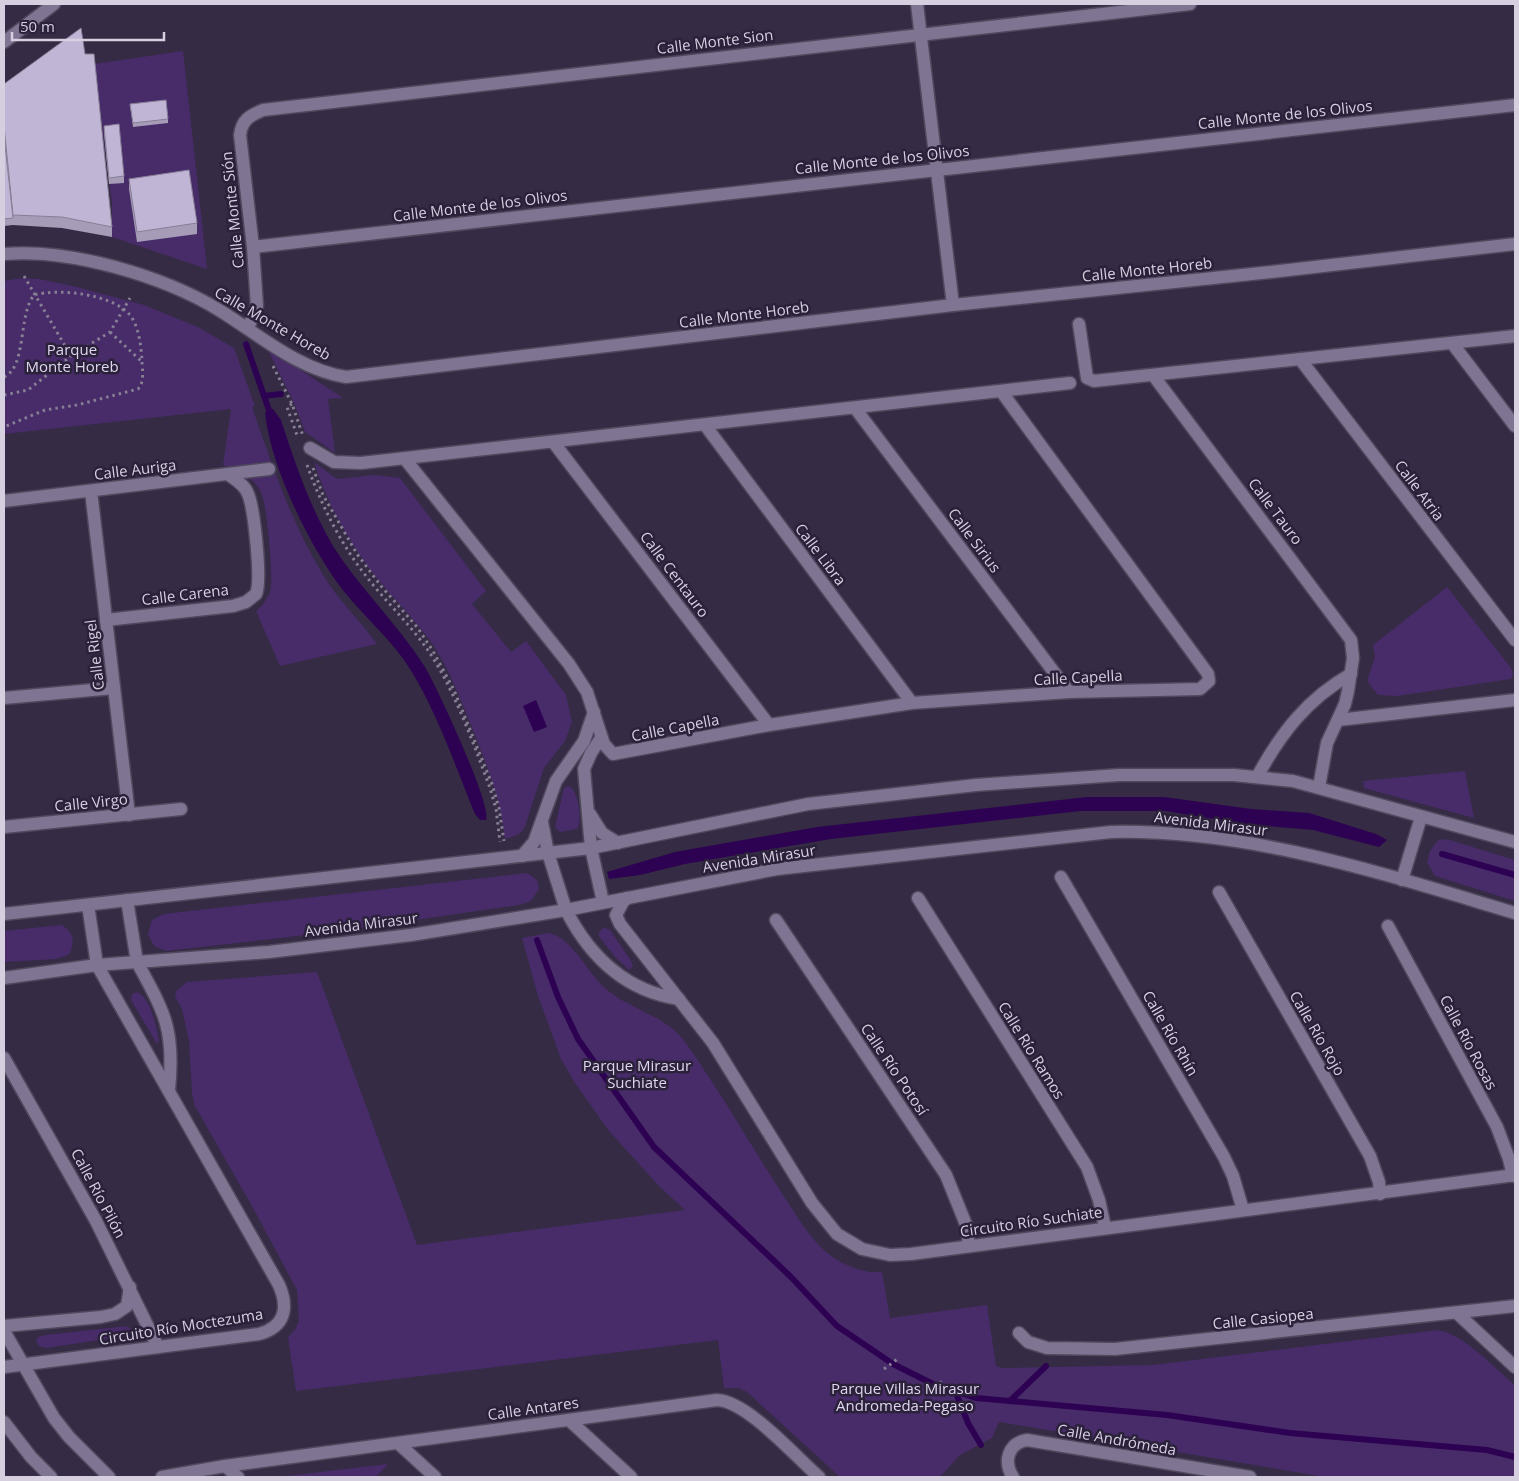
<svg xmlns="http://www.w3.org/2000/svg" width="1519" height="1481" viewBox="0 0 1519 1481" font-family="'Open Sans',sans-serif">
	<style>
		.green { fill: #472c69 }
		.water { fill: #2e0252 }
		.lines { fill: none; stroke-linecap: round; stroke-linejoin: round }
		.stream { stroke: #2e0252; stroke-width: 6 }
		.street-casing { stroke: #50485d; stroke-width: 15 }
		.secondary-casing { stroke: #50485d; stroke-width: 15 }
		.path { stroke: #877f94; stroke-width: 3; stroke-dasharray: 2.5 4; stroke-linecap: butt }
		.street { stroke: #7f7492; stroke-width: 12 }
		.secondary { stroke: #7f7492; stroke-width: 12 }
		.wall { fill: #a69cb8 }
		.building { fill: #c1b5d6; stroke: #877f96 }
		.labels { text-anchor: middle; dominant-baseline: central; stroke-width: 5; stroke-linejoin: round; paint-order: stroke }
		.street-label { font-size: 15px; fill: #d5cfe0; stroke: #2b213a }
		.park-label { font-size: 15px; fill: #dfd7ee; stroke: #2b213a }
	</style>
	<rect width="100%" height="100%" fill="#352b44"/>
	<g class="green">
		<path d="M183 51 207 269 112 237V203L94 64Z"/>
		<path d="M22 278 39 279 73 286 144 305 198 327 234 348 255 406 252 407C272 465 291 522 323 575 338 600 360 620 377 644L280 666 256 611C262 607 267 599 270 592 274 581 267 507 262 495 256 478 239 471 223 465L231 409 4 434V281Z"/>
		<path d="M267 348 343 398 328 399 335 453 305 432 294 403Z"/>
		<path d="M314 462 337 479 375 475 400 478 486 591 472 604 511 652 526 641 566 695 572 722 565 741 544 768 524 829 518 835 505 839C500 795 485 760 469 720 459 696 449 670 435 648 418 622 396 602 377 578 349 543 327 504 314 462Z"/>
		<path d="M1447 587 1511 668 1513 673 1511 679 1397 696 1378 695 1367 681 1375 657 1373 645Z"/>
		<path d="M1465 771 1474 818 1364 788 1363 781Z"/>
		<path d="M570 786C578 793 583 820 577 829L560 832 555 827 564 788Z"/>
		<path d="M1439 839 1450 840 1515 860V901L1435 876 1427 862 1430 851Z"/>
		<path d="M527 873 537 880 539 889 531 901 519 905 332 932 166 951 154 946 148 934 152 920 164 914Z"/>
		<path d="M61 925C74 931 76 944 68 955L56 959 4 962V931Z"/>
		<path d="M603 927 610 930 631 961 633 966 629 970 615 957 598 935Z"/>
		<path d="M548 933C572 937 586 971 604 987 626 1008 659 1013 680 1036 691 1049 701 1065 710 1079 736 1118 759 1159 785 1198 797 1216 809 1237 826 1252 840 1264 863 1274 882 1272L890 1318 987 1305 996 1366 1001 1368 1153 1365 1438 1330C1465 1335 1494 1368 1515 1385V1477H1325L999 1422 992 1438 960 1455 940 1477H840L747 1392 739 1388H724L718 1340 296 1391 288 1337 295 1330 299 1321 297 1290 253 1208 195 1106 192 1093 189 1041 182 1009 175 996 176 991 187 982 317 972 417 1245 685 1210 660 1187 609 1131 575 1083 561 1059 538 996 522 938Z"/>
		<path d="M137 992C151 998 156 1026 159 1040L157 1044 131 1000 132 994Z"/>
		<path d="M127 1326 132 1330V1335L46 1348 39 1346 36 1341 38 1337 46 1335Z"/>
		<path d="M388 1464 376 1477H282L287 1476Z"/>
	</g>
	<g class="water">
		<path d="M269 409H273L281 420C295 463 310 507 333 546 360 589 398 624 425 667 436 685 493 807 486 820H480L475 814C455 766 438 714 410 669 392 640 363 616 342 589 309 545 271 468 265 413Z"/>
		<path d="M536 700 547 727 534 732 523 706Z"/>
		<path d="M1087 797H1164L1251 809 1309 813 1376 834 1387 840 1379 847 1313 830 1244 824 1165 811H1080L831 839 685 864 640 875 609 879 607 872 675 852 817 827Z"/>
	</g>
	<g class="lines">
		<g class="stream">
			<path d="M246 344 271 416"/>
			<path d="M264 396 281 394"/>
			<path d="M1442 854 1515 875"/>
			<path d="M537 940 558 997 578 1039 654 1147 791 1277 837 1326 893 1364 933 1384 976 1398 1167 1415 1290 1433 1487 1450 1515 1457"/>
			<path d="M956 1393 968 1423 981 1445"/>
			<path d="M1010 1401 1046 1366"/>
		</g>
		<g class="street-casing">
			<g id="street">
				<path d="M917 4 953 305"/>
				<path d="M4 42 54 4"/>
				<path d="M253 247 1515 105"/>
				<path d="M4 254C69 248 163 276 219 310 258 334 299 370 346 377L953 305 1271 272 1515 244"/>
				<path d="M1079 324 1087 378 1094 381 1515 336"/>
				<path d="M248 328 257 306 253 247 240 135C242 120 249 116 263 110L1190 4"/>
				<path d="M1452 343 1515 426"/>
				<path d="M1300 359 1515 640"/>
				<path d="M1153 375 1351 640 1353 658 1348 691 1345 704 1327 743 1319 787"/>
				<path d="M855 408 1069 692"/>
				<path d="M705 425 912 703"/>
				<path d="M554 443 769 725"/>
				<path d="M310 448 334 462 361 463 1070 383"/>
				<path d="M405 459 569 664 587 692 604 744 613 754 769 725 912 703 1069 692 1200 689 1209 681 1208 674 1001 391"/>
				<path d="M91 491 129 815"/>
				<path d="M4 501 269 469"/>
				<path d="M106 620 233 606 246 602 256 594C262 580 254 508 248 494 245 485 236 480 229 475"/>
				<path d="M4 698 114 688"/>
				<path d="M1338 720 1515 700"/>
				<path d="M1257 777C1281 733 1307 699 1351 674"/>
				<path d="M590 814 602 833 618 843"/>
				<path d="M542 822 548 853"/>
				<path d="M4 827 181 809"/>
				<path d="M591 848 584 769 591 753 601 738"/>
				<path d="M522 856 534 842 556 781 584 741 594 712"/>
				<path d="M1061 877 1224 1157 1233 1176 1243 1210"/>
				<path d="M1219 892 1370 1156 1379 1182 1380 1194"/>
				<path d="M627 898 623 902 616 915 620 924 713 1043 812 1203 837 1234 862 1249 890 1255 911 1254C1112 1226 1314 1203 1515 1175"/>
				<path d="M918 898 1087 1167 1099 1200 1105 1227"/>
				<path d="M566 910C590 957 626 991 679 999"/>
				<path d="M776 920 946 1175 967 1227 969 1246"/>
				<path d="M1388 926 1497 1127 1509 1159 1513 1176"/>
				<path d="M137 962C165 1013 175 1030 169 1090"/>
				<path d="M4 1058 96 1221 158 1347"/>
				<path d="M1458 1314 1515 1367"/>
				<path d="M4 1326 101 1317 115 1314 127 1306 130 1287"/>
				<path d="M4 1331 54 1418 69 1437 109 1477"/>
				<path d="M1019 1333 1028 1342 1047 1348 1115 1349 1515 1306"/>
				<path d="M4 1367 259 1334C285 1327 289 1308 279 1285L97 965"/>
				<path d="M569 1420 631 1477"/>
				<path d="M4 1422 31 1457 51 1477"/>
				<path d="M399 1444 435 1477"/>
				<path d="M225 1466 238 1477"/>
				<path d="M162 1477 225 1466 717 1400C747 1401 796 1457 819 1477"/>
				<path d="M1013 1477C1003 1462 1008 1443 1027 1440L1250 1477"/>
			</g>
		</g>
		<g class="secondary-casing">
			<g id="secondary">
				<path d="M591 848 603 902"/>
				<path d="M548 853 566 910"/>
				<path d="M1402 880 1421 817"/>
				<path d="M127 900 137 962"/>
				<path d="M88 905 97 965"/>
				<path d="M4 914 591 848 808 804 976 785 1119 775H1234L1293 781 1515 842"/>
				<path d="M4 978 97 965 269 952 411 935 566 910 777 869 1111 832C1249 829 1384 874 1515 913"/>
			</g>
		</g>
		<g class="path">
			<path d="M24 276 71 356"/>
			<path d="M110 332 141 361"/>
			<path d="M273 366 292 404 303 436"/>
			<path d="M4 377C27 367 18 315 34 295 59 288 112 294 130 315 139 327 141 346 142 360 142 369 145 382 138 389L77 405 45 410 4 427"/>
			<path d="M4 395 28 390 71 356 110 332 130 298"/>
			<path d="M292 404 287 407 298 438"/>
			<path d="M307 465C321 504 340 543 366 576 385 601 409 623 427 649 453 686 474 745 490 788L496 809 500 842"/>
			<path d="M313 468 323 495 357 554 381 586 417 627 433 651 454 690 492 784 499 808 504 841"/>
			<path d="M884 1369 899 1358"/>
			<path d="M933 1394 943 1379"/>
		</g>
		<use href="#street" class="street"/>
		<use href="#secondary" class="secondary"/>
	</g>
	<g class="wall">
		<path d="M4 84 112 227V237L62 228 13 225 4 226Z"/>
		<path d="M130 104 168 119V123L133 127Z"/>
		<path d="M104 126 124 176V183L109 184 104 133Z"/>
		<path d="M129 179 197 223V234L137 242 129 189Z"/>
	</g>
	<g class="building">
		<path d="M81 28 85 54H94L112 227 62 217 13 215 4 126V84Z"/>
		<path d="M166 100 168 119 133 123 130 104Z"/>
		<path d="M119 124 124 176 109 178 104 126Z"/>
		<path d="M4 136 13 218 4 219Z"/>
		<path d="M189 170 197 223 137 232 129 179Z"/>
	</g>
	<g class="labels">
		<g class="street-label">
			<text transform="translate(715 41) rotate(-7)">Calle Monte Sion</text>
			<text transform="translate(1285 114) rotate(-6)">Calle Monte de los Olivos</text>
			<text transform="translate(882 159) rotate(-6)">Calle Monte de los Olivos</text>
			<text transform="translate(480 205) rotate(-7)">Calle Monte de los Olivos</text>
			<text transform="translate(232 210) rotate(-96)">Calle Monte Sión</text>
			<text transform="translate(1147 269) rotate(-6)">Calle Monte Horeb</text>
			<text transform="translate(744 314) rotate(-7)">Calle Monte Horeb</text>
			<text transform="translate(273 323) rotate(30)">Calle Monte Horeb</text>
			<text transform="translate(135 469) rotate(-7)">Calle Auriga</text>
			<text transform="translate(1420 490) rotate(53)">Calle Atria</text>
			<text transform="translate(1276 511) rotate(53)">Calle Tauro</text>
			<text transform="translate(975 540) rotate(53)">Calle Sirius</text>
			<text transform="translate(821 554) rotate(53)">Calle Libra</text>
			<text transform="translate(675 574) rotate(53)">Calle Centauro</text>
			<text transform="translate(185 594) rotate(-7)">Calle Carena</text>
			<text transform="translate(94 655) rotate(-97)">Calle Rigel</text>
			<text transform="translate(1078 677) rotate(-3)">Calle Capella</text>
			<text transform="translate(675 727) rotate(-11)">Calle Capella</text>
			<text transform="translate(91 802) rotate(-6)">Calle Virgo</text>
			<text transform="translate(1211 823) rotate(7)">Avenida Mirasur</text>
			<text transform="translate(759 858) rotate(-9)">Avenida Mirasur</text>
			<text transform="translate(361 924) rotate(-7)">Avenida Mirasur</text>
			<text transform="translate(1171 1033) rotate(60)">Calle Río Rhín</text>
			<text transform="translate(1318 1033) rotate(60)">Calle Río Rojo</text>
			<text transform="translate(1469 1042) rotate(62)">Calle Río Rosas</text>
			<text transform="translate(1032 1050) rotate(58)">Calle Río Ramos</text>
			<text transform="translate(895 1069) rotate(56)">Calle Río Potosí</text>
			<text transform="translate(99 1193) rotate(62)">Calle Río Pilón</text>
			<text transform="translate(1031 1221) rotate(-8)">Circuito Río Suchiate</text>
			<text transform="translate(1263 1318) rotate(-6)">Calle Casiopea</text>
			<text transform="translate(181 1326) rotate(-9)">Circuito Río Moctezuma</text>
			<text transform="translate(533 1408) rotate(-8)">Calle Antares</text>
			<text transform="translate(1117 1439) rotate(10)">Calle Andrómeda</text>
		</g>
		<g class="park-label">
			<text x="72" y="349">Parque<tspan x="72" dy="17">Monte Horeb</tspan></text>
			<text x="637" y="1065">Parque Mirasur<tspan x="637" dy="17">Suchiate</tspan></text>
			<text x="905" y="1388">Parque Villas Mirasur<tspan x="905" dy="17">Andromeda-Pegaso</tspan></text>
		</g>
	</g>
	<rect width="1519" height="1481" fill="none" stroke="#d5cfe0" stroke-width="10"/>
	<path d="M12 32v8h152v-8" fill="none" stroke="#d5cfe0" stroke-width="2.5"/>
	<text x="20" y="32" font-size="15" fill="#d5cfe0" stroke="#2b213a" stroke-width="4" paint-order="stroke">50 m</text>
</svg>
